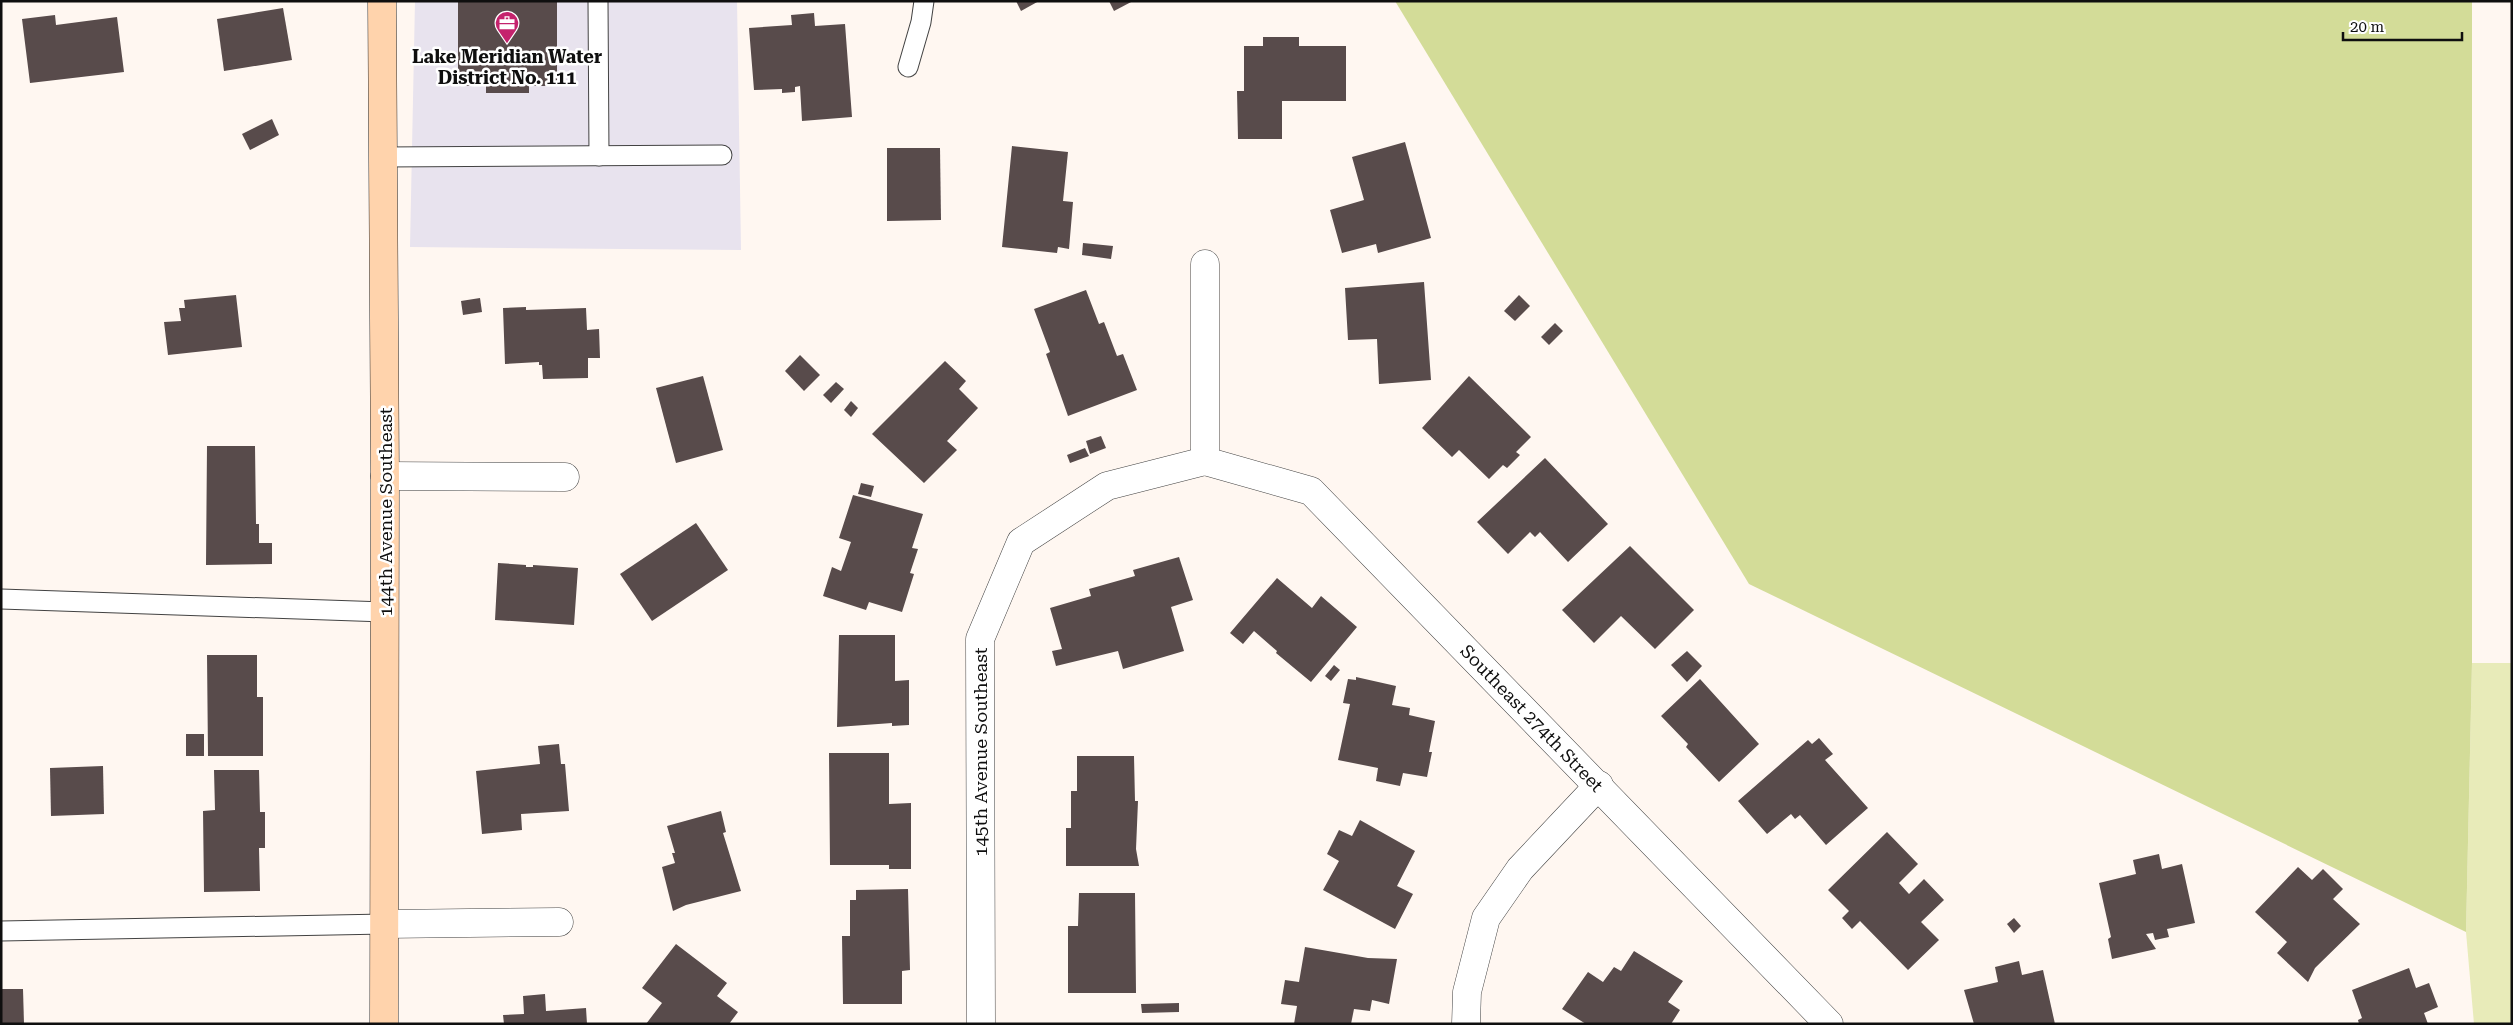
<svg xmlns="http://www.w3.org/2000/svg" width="2513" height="1025" viewBox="0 0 2513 1025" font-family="'Roboto Serif',serif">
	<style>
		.industrial { fill: #e8e3ee }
		.green { fill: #e8ebb9 }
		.forest { fill: #d3dc98 }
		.building { fill: #584b4b }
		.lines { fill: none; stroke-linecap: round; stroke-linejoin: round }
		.lane-casing { stroke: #424242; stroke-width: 21 }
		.street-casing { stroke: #424242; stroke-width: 29 }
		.secondary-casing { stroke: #313131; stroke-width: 29 }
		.lane { stroke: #fff; stroke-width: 19 }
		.street { stroke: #fff; stroke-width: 28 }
		.secondary { stroke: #ffd3ac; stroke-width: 28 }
		.labels { text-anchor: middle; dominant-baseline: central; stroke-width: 5; stroke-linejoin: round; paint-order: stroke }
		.poi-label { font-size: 18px; font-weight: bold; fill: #0f0f0f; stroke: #fff }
		.street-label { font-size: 18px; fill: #0f0f0f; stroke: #fff }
	</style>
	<rect width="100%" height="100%" fill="#fff7f1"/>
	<path class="industrial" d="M415 1H737L741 250 410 247Z"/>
	<path class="green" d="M2472 663H2512V1024H2474L2466 932Z"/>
	<path class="forest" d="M1395 1H2472V663L2466 932 1749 584Z"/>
	<g class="building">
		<path d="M458 1H557V86H529V93H486V86H458Z"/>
		<path d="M1016 1H1039L1021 11Z"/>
		<path d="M1109 1H1133L1114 11Z"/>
		<path d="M283 8 292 60 224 71 217 19Z"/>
		<path d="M814 13 815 26 845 24 852 117 802 121 800 86 795 87V92L782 93V89L754 90 749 28 792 25 791 15Z"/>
		<path d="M55 15 56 25 117 17 124 72 30 83 22 19Z"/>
		<path d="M1263 37H1299V46H1346V101H1282V139H1238L1237 91H1244V46H1263Z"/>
		<path d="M272 119 279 135 250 150 242 134Z"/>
		<path d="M1405 142 1431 238 1378 253 1376 244 1342 253 1330 210 1364 200 1352 157Z"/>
		<path d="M1012 146 1068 152 1063 201 1073 202 1069 249 1058 247 1057 253 1002 247Z"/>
		<path d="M887 148H940L941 220 887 221Z"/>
		<path d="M1083 243 1113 246 1111 259 1082 255Z"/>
		<path d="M1424 282 1431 380 1379 384 1377 339 1348 340 1345 288Z"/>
		<path d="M1086 290 1099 324 1104 322 1117 356 1123 354 1137 390 1068 416 1046 354 1050 352 1034 309Z"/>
		<path d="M236 295 242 347 168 355 164 322 181 321 179 308H185L184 300Z"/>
		<path d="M1519 295 1530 306 1515 321 1504 311Z"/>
		<path d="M480 298 482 312 463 315 461 301Z"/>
		<path d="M526 307V310L586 308 587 330 599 329 600 358H588V378L543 379 542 365H539V362L505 364 503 308Z"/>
		<path d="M1555 323 1563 331 1549 345 1541 337Z"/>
		<path d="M800 355 820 375 804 391 785 371Z"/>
		<path d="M945 361 966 381 959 389 978 408 947 441 957 450 924 483 872 434Z"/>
		<path d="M703 376 723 450 676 463 656 388Z"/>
		<path d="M1469 376 1531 437 1516 452 1520 455 1507 468 1503 465 1489 479 1459 450 1452 457 1422 428Z"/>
		<path d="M836 382 844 389 831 403 823 395Z"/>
		<path d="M851 401 858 408 851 417 844 410Z"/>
		<path d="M1101 436 1106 448 1090 454 1086 441Z"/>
		<path d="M207 446H255L256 524H259V543H272V564L206 565Z"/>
		<path d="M1085 448 1089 456 1070 463 1067 455Z"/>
		<path d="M1545 458 1608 524 1568 562 1540 532 1535 537 1530 532 1508 554 1477 522Z"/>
		<path d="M861 483 874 486 871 497 858 494Z"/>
		<path d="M853 495 923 514 912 548 918 549 910 573 914 574 902 612 869 602 866 610 823 596 832 567 841 571 851 542 839 538Z"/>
		<path d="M696 523 728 570 652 621 620 574Z"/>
		<path d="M1630 546 1694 610 1655 649 1621 616 1594 643 1562 610Z"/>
		<path d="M1179 557 1193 600 1171 607 1184 651 1123 669 1118 651 1056 666 1052 651 1062 649 1050 608 1091 596 1089 589 1135 576 1133 570Z"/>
		<path d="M498 563 526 565V567H533V565L578 568 574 625 495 620Z"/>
		<path d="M1277 578 1312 608 1321 596 1357 627 1311 682 1276 653 1277 651 1254 631 1243 644 1230 633Z"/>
		<path d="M839 635H895V681L909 680V725L892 726V723L837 727Z"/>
		<path d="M1687 651 1702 666 1687 682 1671 665Z"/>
		<path d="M207 655H257V697H263V756H208Z"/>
		<path d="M1334 665 1340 670 1331 681 1325 676Z"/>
		<path d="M1356 677 1396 686 1392 705 1410 708 1409 715 1435 721 1429 752H1432L1427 777 1403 773 1400 786 1376 781 1378 768 1338 760 1350 704 1343 703 1348 679 1356 680Z"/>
		<path d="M1700 679 1759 744 1719 782 1686 747 1688 744 1661 716Z"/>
		<rect x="186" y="734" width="18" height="22"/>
		<path d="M1819 738 1833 754 1825 760 1868 808 1826 845 1800 815 1795 819 1791 814 1767 834 1738 801 1808 740 1812 744Z"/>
		<path d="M559 744 561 764H565L569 811 521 814 522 830 482 834 476 771 540 764 538 746Z"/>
		<path d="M829 753H889V804L911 803V869H889V865H830Z"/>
		<path d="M1077 756H1134L1135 801H1138L1136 849 1139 866H1066V828H1071V791H1077Z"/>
		<path d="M103 766 104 814 51 816 50 768Z"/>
		<path d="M214 770H259L260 812H265V848H259L260 891 204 892 203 811 215 810Z"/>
		<path d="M721 811 726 832 723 833 741 891 686 905 673 911 662 867 675 863 672 853H675L667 826Z"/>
		<path d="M1360 820 1415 851 1397 886 1413 894 1395 929 1323 890 1339 861 1327 854 1339 830 1352 836Z"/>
		<path d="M1887 832 1918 864 1899 883 1909 894 1924 879 1944 900 1921 922 1939 940 1908 970 1860 921 1852 929 1842 918 1849 911 1828 890Z"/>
		<path d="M2159 854 2162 869 2182 864 2195 923 2167 929 2169 937 2155 940 2153 933 2146 934 2156 949 2112 959 2108 939 2111 937 2099 883 2136 874 2133 860Z"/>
		<path d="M2298 867 2312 880 2323 869 2343 889 2333 899 2360 924 2315 968 2308 982 2277 953 2287 942 2255 912Z"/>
		<path d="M908 889 910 970 902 971V1004H843L842 936H850V900H856V890Z"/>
		<path d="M1079 893H1135L1136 993H1068V926H1078Z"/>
		<path d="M2014 918 2021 926 2014 933 2007 924Z"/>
		<path d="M676 944 727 983 717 996 738 1012 729 1024H646L662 1003 642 988Z"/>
		<path d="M1305 947 1368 958 1397 959 1389 1004 1372 1000 1370 1011 1354 1009 1351 1024H1294L1297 1006 1281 1004 1285 980 1299 982Z"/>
		<path d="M1634 951 1683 981 1668 1002 1680 1010 1671 1024H1586L1562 1009 1588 972 1603 982 1614 967 1621 971Z"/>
		<path d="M2019 961 2022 975 2043 970 2055 1024H1974L1964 990 1998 982 1995 967Z"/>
		<path d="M2409 968 2416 988 2429 983 2438 1007 2424 1013 2428 1024H2359L2358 1020 2362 1018 2352 990Z"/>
		<path d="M1 989H23L24 1024H1Z"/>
		<path d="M545 994 546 1011 586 1008 587 1024H504L503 1015 524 1014 523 996Z"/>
		<path d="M1179 1003V1012L1142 1013 1141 1004Z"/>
	</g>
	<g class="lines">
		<g class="lane-casing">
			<g id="lane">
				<path d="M598 1 599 156"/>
				<path d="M908 67 921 22 924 1"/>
				<path d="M383 157 722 155"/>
				<path d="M1 599 385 612"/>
				<path d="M1 931 385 924"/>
			</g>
		</g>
		<g class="street-casing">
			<g id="street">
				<path d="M1205 264V461"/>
				<path d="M1205 461 1311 491 1829 1024"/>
				<path d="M385 476 565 477"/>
				<path d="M385 924 559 922"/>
				<path d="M981 1024 980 639 1021 542 1107 486 1205 461"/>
				<path d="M1466 1024 1467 992 1486 918 1520 869 1599 785"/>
			</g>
		</g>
		<g class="secondary-casing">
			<path id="secondary" d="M382 1 385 476 384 1024"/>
		</g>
		<use href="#lane" class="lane"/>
		<use href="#street" class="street"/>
		<use href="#secondary" class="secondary"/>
	</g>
	<defs>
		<g id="office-pin" transform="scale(1.25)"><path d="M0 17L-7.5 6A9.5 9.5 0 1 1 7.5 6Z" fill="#c4236d" stroke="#fff"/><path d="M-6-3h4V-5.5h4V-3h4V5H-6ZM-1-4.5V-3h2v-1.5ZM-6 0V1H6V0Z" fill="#fff"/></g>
	</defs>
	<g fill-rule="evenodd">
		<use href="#office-pin" x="507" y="23"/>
	</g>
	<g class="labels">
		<g class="poi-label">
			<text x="507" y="56">Lake Meridian Water<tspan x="507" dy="21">District No. 111</tspan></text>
		</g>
		<g class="street-label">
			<text transform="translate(385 512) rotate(-90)">144th Avenue Southeast</text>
			<text transform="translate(1532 718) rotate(46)">Southeast 274th Street</text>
			<text transform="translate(980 752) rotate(-90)">145th Avenue Southeast</text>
		</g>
	</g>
	<rect width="2513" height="1025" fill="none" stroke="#0f0f0f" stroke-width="5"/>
	<path d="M2343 32v8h119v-8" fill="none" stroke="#0f0f0f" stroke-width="2.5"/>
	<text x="2350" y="32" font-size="15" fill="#0f0f0f" stroke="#ffffff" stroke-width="4" paint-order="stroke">20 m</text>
</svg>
